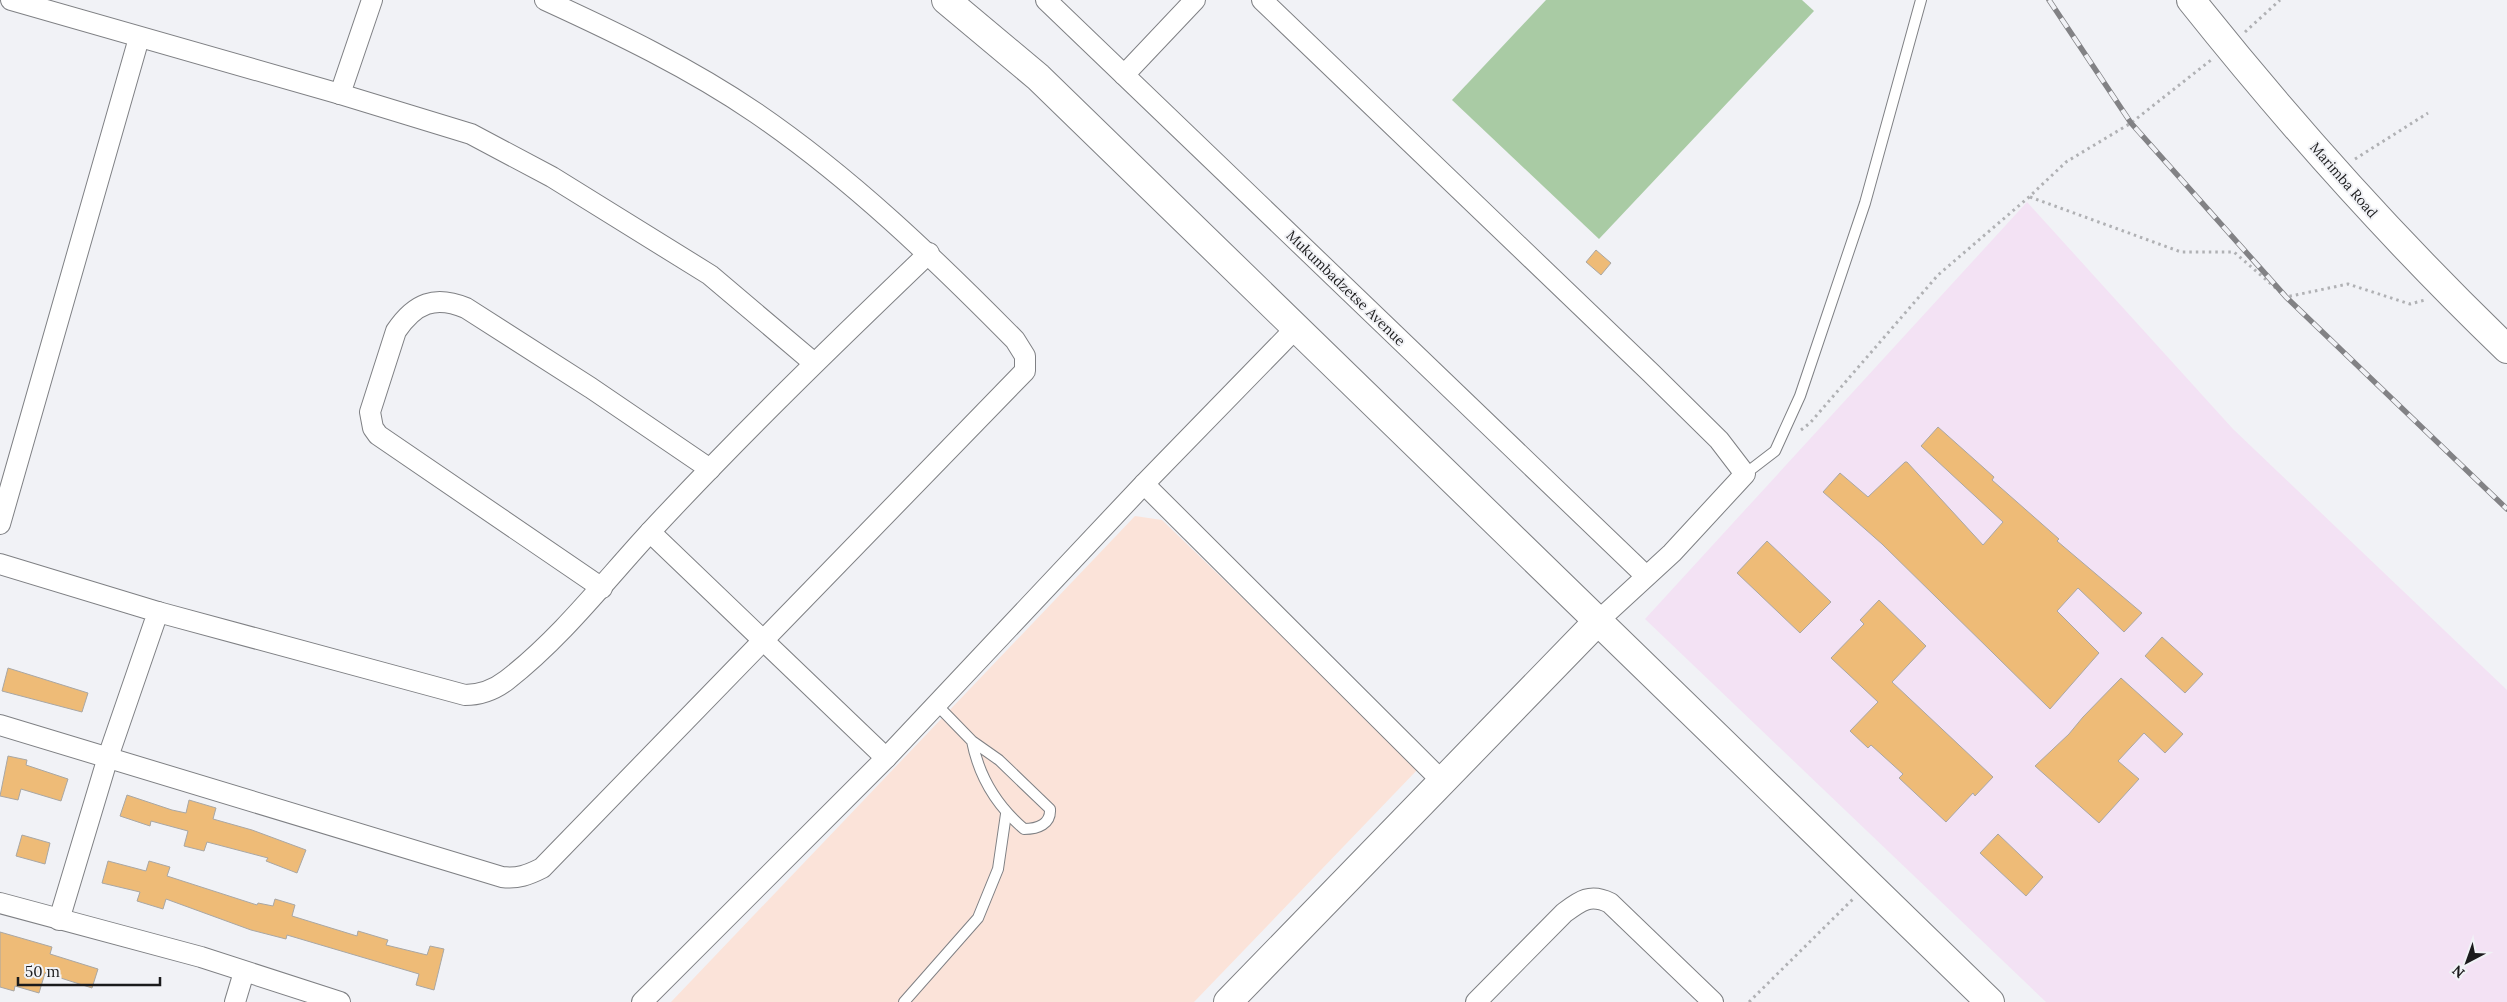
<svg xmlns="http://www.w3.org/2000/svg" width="2507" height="1002" viewBox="0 0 2507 1002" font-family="Lora,serif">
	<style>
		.commercial { fill: #fbe3d9 }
		.education { fill: #f3e2f4 }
		.green { fill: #a9cba4 }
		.building { fill: #eb7; stroke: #a9a7a4 }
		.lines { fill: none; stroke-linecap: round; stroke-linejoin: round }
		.lane-casing { stroke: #7f8084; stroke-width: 12 }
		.street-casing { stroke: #7f8084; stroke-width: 22 }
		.secondary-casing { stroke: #7f8084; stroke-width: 30 }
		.path { stroke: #b0b1b4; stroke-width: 3; stroke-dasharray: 2.5 4; stroke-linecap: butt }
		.lane { stroke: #fff; stroke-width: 10 }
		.street { stroke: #fff; stroke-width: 20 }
		.secondary { stroke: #fff; stroke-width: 28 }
		.rail-casing { stroke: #828285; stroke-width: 5.5 }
		.rail { stroke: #f1f2f6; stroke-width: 4; stroke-dasharray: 11; stroke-linecap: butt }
		.labels { text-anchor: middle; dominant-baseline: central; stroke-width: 4; stroke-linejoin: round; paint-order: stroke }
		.street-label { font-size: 14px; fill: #1b1b1c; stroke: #f1f2f6 }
	</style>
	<rect width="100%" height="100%" fill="#f1f2f6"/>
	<path class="commercial" d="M1135 516 1162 520 1419 768 1194 1002H671Z"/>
	<path class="education" d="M2027 202 2233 429 2507 690V1002H2046L1645 619Z"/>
	<path class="green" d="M1546 0H1802L1814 11 1599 239 1452 100Z"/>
	<g class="building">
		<path d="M1596 250 1611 263 1601 275 1586 262Z"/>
		<path d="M1938 427 1994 477 1992 480 2059 539 2057 541 2142 613 2124 632 2078 588 2057 611 2099 653 2050 709 1882 544 1823 492 1840 473 1868 497 1905 462H1907L1983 545 2003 522 1921 446Z"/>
		<path d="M1767 541 1831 602 1800 633 1737 573Z"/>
		<path d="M1879 600 1926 646 1892 682 1993 777 1975 796 1973 793 1946 822 1899 778 1903 774 1871 745 1868 748 1850 731 1878 702 1831 658 1864 624 1860 620Z"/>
		<path d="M2162 637 2203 674 2185 693 2145 656Z"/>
		<path d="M8 668 88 693 82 712 2 691Z"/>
		<path d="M2121 678 2183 734 2165 753 2144 733 2118 761 2139 779 2099 823 2035 766 2069 734 2083 717Z"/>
		<path d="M8 756 27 760 26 765 68 779 61 801 21 789 18 800 0 796Z"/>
		<path d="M127 795 172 810 186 813 189 800 216 808 213 819 252 830 306 850 297 873 266 861 268 858 207 842 204 851 184 846 188 831 151 821 150 826 120 816Z"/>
		<path d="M1998 834 2043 877 2026 896 1980 853Z"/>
		<path d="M22 835 50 843 45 864 16 856Z"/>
		<path d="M108 861 146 871 149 861 170 867 167 876 257 905 258 903 273 906 275 899 295 905 292 916 357 936 358 931 388 940 386 945 427 955 430 946 444 949 434 990 416 985 419 974 287 935 286 939 251 930 166 899 163 909 137 901 140 892 102 883Z"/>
		<path d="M0 932 52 947 50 954 98 969 92 988 45 973 39 993 15 986 14 991 0 987Z"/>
	</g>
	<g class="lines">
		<g class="lane-casing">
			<g id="lane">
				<path d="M1745 474 1775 451 1800 396 1865 203 1921 0"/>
				<path d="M936 704 972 741 999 760 1050 809C1051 824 1038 829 1024 829 997 806 979 777 972 741"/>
				<path d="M904 1002 978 918 998 869 1006 814"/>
			</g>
		</g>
		<g class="street-casing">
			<g id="street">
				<path d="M11 0 340 94 471 134 552 177 710 275 814 363"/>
				<path d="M1046 0 1646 576"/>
				<path d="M1262 0 1651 373 1719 440 1745 474 1672 553 1598 621"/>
				<path d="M1124 75 1195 0"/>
				<path d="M340 94 372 0"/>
				<path d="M1144 484 1443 782"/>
				<path d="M0 524 139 38"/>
				<path d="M650 532 886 758"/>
				<path d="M0 564 158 612 108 757 59 920"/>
				<path d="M602 588 378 435 373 428 370 412 396 331C415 303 435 295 466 308L591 388 710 469"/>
				<path d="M158 612 465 695C481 695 494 690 507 680 562 637 604 582 651 531 740 435 834 344 929 253"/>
				<path d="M0 725 502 877C518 879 528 875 542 868L1025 371V356L1015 340C934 258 851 178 756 113 690 68 617 33 545 0"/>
				<path d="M0 903 201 957 340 1002"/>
				<path d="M235 1002 244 972"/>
				<path d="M642 1002 886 758 1144 484 1295 329"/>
				<path d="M1476 1002 1564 913C1580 901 1590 893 1610 903L1713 1002"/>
			</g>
		</g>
		<g class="secondary-casing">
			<g id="secondary">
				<path d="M946 0 1038 77 1990 1002"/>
				<path d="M2191 0C2289 123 2394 240 2507 349"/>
				<path d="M1228 1002 1598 621"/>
			</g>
		</g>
		<g class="path">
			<path d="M2245 32 2280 0"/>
			<path d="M2355 159 2428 113"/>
			<path d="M2030 197 2181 252H2234L2286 297 2348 284 2410 304 2425 300"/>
			<path d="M1801 430 1810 423 1938 275 2029 197 2066 162 2131 123 2211 60"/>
			<path d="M1749 1002 1853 899"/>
		</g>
		<use href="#lane" class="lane"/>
		<use href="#street" class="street"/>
		<use href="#secondary" class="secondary"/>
		<g class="rail-casing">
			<path id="rail" d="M2049 0 2131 123 2286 297 2507 509"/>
		</g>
		<use href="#rail" class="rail"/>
	</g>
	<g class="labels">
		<g class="street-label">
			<text transform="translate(2344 180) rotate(49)">Marimba Road</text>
			<text transform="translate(1346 288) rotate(44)">Mukumbadzetse Avenue</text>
		</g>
	</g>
	<g transform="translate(2467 962) rotate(221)" stroke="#f1f2f6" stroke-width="4" paint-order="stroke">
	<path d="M0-4L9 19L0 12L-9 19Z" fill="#1b1b1c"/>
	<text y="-8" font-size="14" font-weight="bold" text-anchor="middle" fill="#1b1b1c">N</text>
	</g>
	<path d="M18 977v8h142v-8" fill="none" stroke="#1b1b1c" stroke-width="2.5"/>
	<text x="25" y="977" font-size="15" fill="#1b1b1c" stroke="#f1f2f6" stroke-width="4" paint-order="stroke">50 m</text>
</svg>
